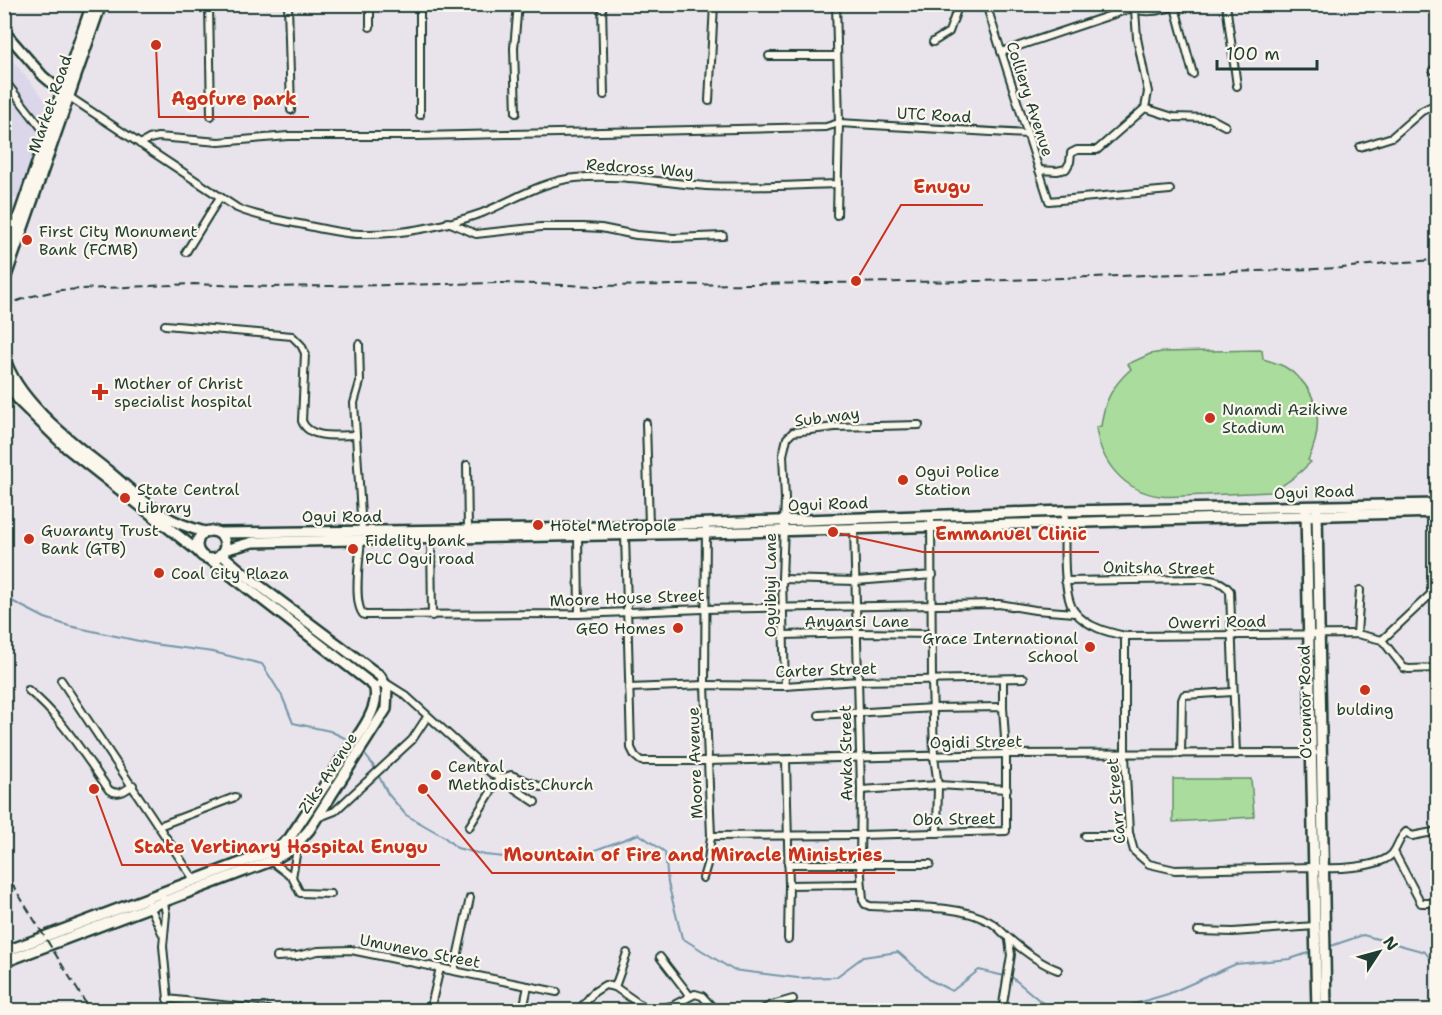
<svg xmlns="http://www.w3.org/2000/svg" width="1442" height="1015" viewBox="0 0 1442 1015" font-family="'Shantell Sans',sans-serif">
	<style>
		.built { fill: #dcd6ea }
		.green { fill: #aadc9d; stroke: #648c68; stroke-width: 1.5 }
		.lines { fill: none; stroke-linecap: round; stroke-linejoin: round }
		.stream { stroke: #7597aa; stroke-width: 2 }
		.street-casing { stroke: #1f3d34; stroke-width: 10 }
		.secondary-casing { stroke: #1f3d34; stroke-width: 13 }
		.primary-casing { stroke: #1f3d34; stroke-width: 14 }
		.street { stroke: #fbf7ec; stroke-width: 6 }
		.secondary { stroke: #fbf7ec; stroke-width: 8 }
		.primary { stroke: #fbf7ec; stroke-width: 9 }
		.rail { stroke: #1f3d34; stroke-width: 2; stroke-dasharray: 9 4.5; stroke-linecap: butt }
		.poi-dot { fill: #c8321e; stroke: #fbf7ec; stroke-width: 2 }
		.labels { text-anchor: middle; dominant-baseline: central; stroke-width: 4.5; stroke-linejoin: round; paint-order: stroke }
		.street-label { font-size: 16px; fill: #1f3d34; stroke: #fbf7ec }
		.poi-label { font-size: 16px; fill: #1f3d34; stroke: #fbf7ec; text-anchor: start }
		.leader { fill: none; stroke: #c8321e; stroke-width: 2 }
		.callout-dot { fill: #c8321e; stroke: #fbf7ec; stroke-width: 2 }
		.callout-label { font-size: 18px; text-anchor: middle; font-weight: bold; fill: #c8321e; stroke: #fbf7ec; stroke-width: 4.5; stroke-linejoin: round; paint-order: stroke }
	</style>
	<rect width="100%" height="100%" fill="#e9e4eb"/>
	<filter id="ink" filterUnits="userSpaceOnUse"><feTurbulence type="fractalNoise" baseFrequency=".0167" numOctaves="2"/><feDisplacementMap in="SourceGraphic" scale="12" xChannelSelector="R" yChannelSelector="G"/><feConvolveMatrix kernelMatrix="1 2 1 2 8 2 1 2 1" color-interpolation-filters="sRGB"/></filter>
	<g filter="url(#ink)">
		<path class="built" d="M4 50 51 107 18 199 5 193Z"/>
		<g class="green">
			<path d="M1262 350 1263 359C1270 361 1278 363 1285 367 1320 389 1325 425 1308 460L1311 462C1298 475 1287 484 1271 492 1249 493 1228 494 1206 495 1191 495 1174 498 1160 496 1123 491 1100 461 1096 427L1101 426C1104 401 1113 385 1131 369L1128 364 1150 354 1162 352Z"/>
			<path d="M1173 779H1251L1254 815 1253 817 1173 822Z"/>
		</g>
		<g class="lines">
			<g class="stream">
				<path d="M4 597 45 618 69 626 153 644 213 652 262 664 282 696 293 723 330 731 351 741"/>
				<path d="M362 751 373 765 388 794 406 815 443 836 457 848 485 855 525 859 576 857 639 834 665 852 668 883 682 938 733 970 798 978 836 977 863 957 898 952 930 980 952 991 979 970 1013 978 1046 1006 1068 1010"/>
				<path d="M1328 947 1363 935 1425 952 1438 969"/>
				<path d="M1114 1010 1168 994 1236 964 1290 959 1314 951"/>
			</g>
			<g class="street-casing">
				<g id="street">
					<path d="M209 4 211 116"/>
					<path d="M288 4 291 110"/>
					<path d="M370 4V27"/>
					<path d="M420 4V115"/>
					<path d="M602 4 604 95"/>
					<path d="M836 4 839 123 837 215"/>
					<path d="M986 4 1049 201 1170 190"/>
					<path d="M1129 4C1141 18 1168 8 1184 4"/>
					<path d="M1226 4 1237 86"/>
					<path d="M1175 7 1193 74"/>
					<path d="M933 42 949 32 959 4"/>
					<path d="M1001 52 1132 8"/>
					<path d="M769 56H836"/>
					<path d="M1433 70 1438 68"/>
					<path d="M4 80 47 135"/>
					<path d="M68 96 237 208C255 216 275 219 294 223 316 227 339 234 361 234 400 235 445 226 482 213 512 201 542 181 575 178 618 173 663 183 706 186 750 188 794 185 838 184"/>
					<path d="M709 101 714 4"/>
					<path d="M1145 108 1173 117 1210 118 1225 126"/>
					<path d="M516 113 514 48 518 4"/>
					<path d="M140 144 149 139 158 137 219 142 288 136H419L826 127 839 123 1027 134"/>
					<path d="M1360 147 1392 137 1422 111 1438 103"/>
					<path d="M1039 170 1057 171 1066 169 1070 162 1071 153 1077 150H1097L1145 108 1148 92 1137 38 1135 10"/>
					<path d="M448 222 476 234 541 227H583L601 228 636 235 674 238 723 236"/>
					<path d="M186 252 220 197"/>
					<path d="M165 325 292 336 301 345 305 353 302 421C309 440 339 435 356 435"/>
					<path d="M359 344 360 382 354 403 362 531"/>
					<path d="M646 423 649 525"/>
					<path d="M467 465 468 529"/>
					<path d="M1431 510V594"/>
					<path d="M1065 511C1065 534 1061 596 1075 612 1087 627 1107 632 1125 636L1357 634 1382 640"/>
					<path d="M931 516 932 680 934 757 938 785 937 833"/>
					<path d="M706 523 705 685 711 836 861 835 1006 831V754L1003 707 933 708 819 715"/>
					<path d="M854 529 861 790 860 863 863 900 865 904 870 906C907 908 958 903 990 922 999 927 1003 934 1011 940 1025 952 1041 964 1058 970"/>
					<path d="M625 535 631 748 635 756 641 761H707L1006 754 1314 753"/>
					<path d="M578 536 579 614"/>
					<path d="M361 539C360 555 352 605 364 615L579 614 703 609 999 604 1035 610 1075 613"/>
					<path d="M431 539 432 616"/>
					<path d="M782 579 856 581 933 575"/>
					<path d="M1065 581 1200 579C1214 580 1221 580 1230 591L1236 754"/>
					<path d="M1357 634 1360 590"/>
					<path d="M784 635 858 633 931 634"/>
					<path d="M1125 636V755L1129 833 1134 851 1149 864 1175 870 1313 867C1331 870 1382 868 1393 853 1398 846 1399 838 1406 832L1412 836 1438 831"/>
					<path d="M1382 640 1431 594 1438 593"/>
					<path d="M1382 640 1404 668 1409 669 1438 668"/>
					<path d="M1003 679V707"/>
					<path d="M61 680 195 881"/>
					<path d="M374 686 386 683 405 695 491 773 535 802"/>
					<path d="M785 686 782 579 785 499 783 455 787 438 793 432 835 427 919 425"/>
					<path d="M629 688 705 685 785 686 858 681 1024 678"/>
					<path d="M28 690C62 717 84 755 109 790 118 796 125 791 133 785"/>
					<path d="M1181 754 1182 700 1184 695 1233 692"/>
					<path d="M786 760 789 885 788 939"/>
					<path d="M861 790 938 785 1007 789"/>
					<path d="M317 818 335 811 350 797 412 740 427 717"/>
					<path d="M159 826 235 797"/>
					<path d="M469 827 499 779 511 775 541 787"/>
					<path d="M1085 836H1130"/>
					<path d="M1394 852 1421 903H1438"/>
					<path d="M271 861 292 877 300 893 331 894"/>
					<path d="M788 864H930"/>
					<path d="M292 877 298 844"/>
					<path d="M703 878 708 861 711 836"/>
					<path d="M789 885 860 884"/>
					<path d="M163 898 166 914 163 946 169 1010"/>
					<path d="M149 904 162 933"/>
					<path d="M1198 931 1233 932 1315 926"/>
					<path d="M277 957 297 956 318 951 351 950 557 992"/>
					<path d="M660 957 690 996"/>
					<path d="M454 971 470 898"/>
					<path d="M615 987 627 953"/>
					<path d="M167 999 268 1010"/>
					<path d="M4 1000 11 1010"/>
					<path d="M1198 1008 1206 1010"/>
					<path d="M430 1010 440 968"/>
					<path d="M523 1010 528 986"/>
					<path d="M579 1010 594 992 605 985 615 987 648 1010"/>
					<path d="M650 1010 672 1006 695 994 702 996 715 1010"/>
					<path d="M762 1010 772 1005 793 999"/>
					<path d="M1002 1010 1011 955 1009 940"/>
				</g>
			</g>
			<g class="secondary-casing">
				<path id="secondary" d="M4 31 43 76 62 92"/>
			</g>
			<g class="primary-casing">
				<g id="primary">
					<path d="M4 259 92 4"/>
					<path d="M4 282 101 4"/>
					<path d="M4 356C16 401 73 443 108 471 126 486 143 502 163 515 176 523 190 528 205 532"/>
					<path d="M4 379 20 402 67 448 199 552"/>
					<path d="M1306 512 1317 1010"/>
					<path d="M1317 512 1326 1010"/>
					<circle cx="211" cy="545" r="14"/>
					<path d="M219 533 541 529 1065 511 1438 504"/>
					<path d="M224 550 253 542 706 533 1438 512"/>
					<path d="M210 559 374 686C383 709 352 743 339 763"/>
					<path d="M4 952 275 850 289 839 339 764"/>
					<path d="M4 962 271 861 292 849 309 830 386 709 387 688 380 676 248 577 221 554"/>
				</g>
			</g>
			<use href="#street" class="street"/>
			<use href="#secondary" class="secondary"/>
			<use href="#primary" class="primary"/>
			<g class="rail">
				<path d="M4 306 28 297 61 290 194 284 272 287 502 283 596 286 980 281 1342 268 1386 263 1438 260"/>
				<path d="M4 871 90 1010"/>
			</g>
		</g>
	</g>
	<g class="poi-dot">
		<circle cx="27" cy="240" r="6"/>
		<path d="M97 383h6v6h6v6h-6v6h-6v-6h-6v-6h6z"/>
		<circle cx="1210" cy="418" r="6"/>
		<circle cx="903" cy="480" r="6"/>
		<circle cx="125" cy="498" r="6"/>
		<circle cx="538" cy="525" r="6"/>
		<circle cx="29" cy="539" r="6"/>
		<circle cx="353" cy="549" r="6"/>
		<circle cx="159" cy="573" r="6"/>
		<circle cx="678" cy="628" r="6"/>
		<circle cx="1090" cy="647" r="6"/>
		<circle cx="1365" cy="690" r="6"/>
		<circle cx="436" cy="775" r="6"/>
	</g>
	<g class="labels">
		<g class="street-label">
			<text transform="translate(1030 99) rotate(72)">Colliery Avenue</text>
			<text transform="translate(50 104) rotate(-71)">Market Road</text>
			<text transform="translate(934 115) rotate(3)">UTC Road</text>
			<text transform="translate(640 168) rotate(4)">Redcross Way</text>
			<text transform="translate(827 417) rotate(-7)">Sub way</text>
			<text transform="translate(1314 492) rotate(-2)">Ogui Road</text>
			<text transform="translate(828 504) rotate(-2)">Ogui Road</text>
			<text x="342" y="516">Ogui Road</text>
			<text transform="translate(1159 568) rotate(1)">Onitsha Street</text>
			<text transform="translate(770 585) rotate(-90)">Oguibiyi Lane</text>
			<text transform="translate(627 598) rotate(-2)">Moore House Street</text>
			<text x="857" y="621">Anyansi Lane</text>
			<text transform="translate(1217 622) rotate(-1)">Owerri Road</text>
			<text transform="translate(826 670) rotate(-2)">Carter Street</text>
			<text transform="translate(1305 702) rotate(-91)">O'connor Road</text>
			<text transform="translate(976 742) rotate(-1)">Ogidi Street</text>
			<text transform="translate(846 753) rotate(-91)">Awka Street</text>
			<text transform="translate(695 763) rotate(-92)">Moore Avenue</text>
			<text transform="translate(328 773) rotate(-57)">Ziks Avenue</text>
			<text transform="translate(1116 801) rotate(-95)">Carr Street</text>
			<text transform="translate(954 819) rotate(-1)">Oba Street</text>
			<text transform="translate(420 951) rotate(11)">Umunevo Street</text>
		</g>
		<g class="poi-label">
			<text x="39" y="231">First City Monument<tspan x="39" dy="18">Bank (FCMB)</tspan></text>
			<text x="114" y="383">Mother of Christ<tspan x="114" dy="18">specialist hospital</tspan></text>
			<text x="1222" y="409">Nnamdi Azikiwe<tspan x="1222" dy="18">Stadium</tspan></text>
			<text x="915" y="471">Ogui Police<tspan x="915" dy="18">Station</tspan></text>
			<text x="137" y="489">State Central<tspan x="137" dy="18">Library</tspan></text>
			<text x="550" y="525">Hotel Metropole</text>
			<text x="41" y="530">Guaranty Trust<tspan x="41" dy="18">Bank (GTB)</tspan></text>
			<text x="365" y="540">Fidelity bank<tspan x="365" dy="18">PLC Ogui road</tspan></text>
			<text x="171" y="573">Coal City Plaza</text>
			<text x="666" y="628" text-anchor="end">GEO Homes</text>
			<text x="1078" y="638" text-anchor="end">Grace International<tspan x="1078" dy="18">School</tspan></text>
			<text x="1365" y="709" text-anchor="middle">bulding</text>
			<text x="448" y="766">Central<tspan x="448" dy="18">Methodists Church</tspan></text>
		</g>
	</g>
	<path class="leader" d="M156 45L159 117H309M856 281L901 205H983M833 532L923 552H1099M94 789L122 865H440M423 789L492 873H895"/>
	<g class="callout-dot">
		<circle cx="156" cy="45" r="6"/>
		<circle cx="856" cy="281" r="6"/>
		<circle cx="833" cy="532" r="6"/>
		<circle cx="94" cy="789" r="6"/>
		<circle cx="423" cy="789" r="6"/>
	</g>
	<g class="callout-label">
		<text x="234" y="105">Agofure park</text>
		<text x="942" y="193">Enugu</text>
		<text x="1011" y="540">Emmanuel Clinic</text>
		<text x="281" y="853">State Vertinary Hospital Enugu</text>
		<text x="693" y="861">Mountain of Fire and Miracle Ministries</text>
	</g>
	<rect width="1442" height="1015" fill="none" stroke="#fbf7ec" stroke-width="24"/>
	<rect x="12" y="12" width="1418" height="991" fill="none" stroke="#1f3d34" stroke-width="2" filter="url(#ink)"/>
	<g transform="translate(1379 952) rotate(54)" stroke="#fbf7ec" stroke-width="4.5" paint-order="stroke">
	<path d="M0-4.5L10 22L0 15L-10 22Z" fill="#1f3d34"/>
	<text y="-9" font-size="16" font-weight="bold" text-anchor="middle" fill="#1f3d34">N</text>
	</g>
	<path d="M1217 60v9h100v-9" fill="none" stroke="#1f3d34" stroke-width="3"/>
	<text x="1226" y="60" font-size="18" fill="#1f3d34" stroke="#fbf7ec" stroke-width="4.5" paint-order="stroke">100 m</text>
</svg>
